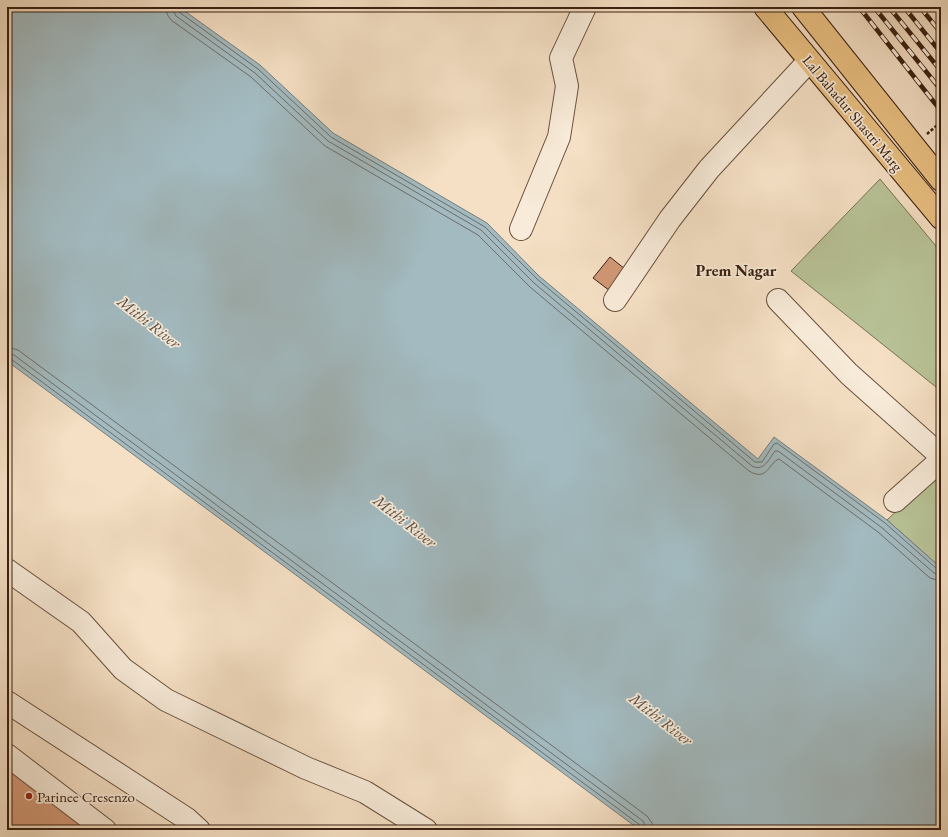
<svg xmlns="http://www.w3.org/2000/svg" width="948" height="837" viewBox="0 0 948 837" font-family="'EB Garamond',serif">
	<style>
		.green { fill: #b8c397; stroke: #797254 }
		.water { fill: #a2bac0; stroke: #787c7a }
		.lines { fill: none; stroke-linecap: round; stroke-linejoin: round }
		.shore { stroke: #6e6d68; stroke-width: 1 }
		.building { fill: #d29876; stroke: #3a2011 }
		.minor-casing { stroke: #69503e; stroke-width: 24 }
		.major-casing { stroke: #3a2011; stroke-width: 24 }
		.path { stroke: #3a2011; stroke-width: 2.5; stroke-dasharray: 3 2; stroke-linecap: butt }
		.minor { stroke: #f8ebd9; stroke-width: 22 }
		.major { stroke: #eac082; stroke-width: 22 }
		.rail-casing { stroke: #3a2011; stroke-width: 4.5 }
		.rail { stroke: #f8ebd9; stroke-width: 3; stroke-dasharray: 9; stroke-linecap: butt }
		.poi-dot { fill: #8f2418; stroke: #f8ebd9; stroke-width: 1.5 }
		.labels { text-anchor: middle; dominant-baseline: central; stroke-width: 3.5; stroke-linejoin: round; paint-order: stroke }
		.street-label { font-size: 15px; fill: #3a2011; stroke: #f8ebd9 }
		.poi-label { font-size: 15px; fill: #3a2011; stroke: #f8ebd9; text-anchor: start }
		.neighbourhood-label { font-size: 16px; font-weight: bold; fill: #3a2011; stroke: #f8ebd9 }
		.water-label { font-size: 16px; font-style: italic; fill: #594e46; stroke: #f8ebd9 }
	</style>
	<rect width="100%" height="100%" fill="#f5e0c5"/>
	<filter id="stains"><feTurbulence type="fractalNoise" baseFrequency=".005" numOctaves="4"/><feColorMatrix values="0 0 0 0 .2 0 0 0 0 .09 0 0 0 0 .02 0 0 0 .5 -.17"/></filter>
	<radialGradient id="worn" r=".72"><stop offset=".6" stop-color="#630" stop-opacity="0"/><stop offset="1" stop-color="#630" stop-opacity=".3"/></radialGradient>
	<g class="green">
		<path d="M880 179 941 252V391L791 271Z"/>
		<path d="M941 470V568L887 520Z"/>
	</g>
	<path class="water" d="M7 7H179L260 65 333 133 487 223 539 276 758 459 774 437 887 520 941 568V830H640L7 361Z"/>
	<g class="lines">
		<g class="shore">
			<path d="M166 7 167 14 171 20 251 77 325 146 478 235 530 287 749 471C768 482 768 463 779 459L878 532 930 578 941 581"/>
			<path d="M172 7 176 16 255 73 328 141 481 230 534 283 752 466C764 472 769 459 775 451H778L881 527 934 573 941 575"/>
			<path d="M177 7 179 12 258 69 331 137 485 227 537 279 755 462H762L774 444 777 443 885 523 937 569 941 570"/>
			<path d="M7 347 18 350 647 816 652 823 653 830"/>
			<path d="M7 353 14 355 643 821 647 830"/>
			<path d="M7 358 11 359 640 825 642 830"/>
		</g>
	</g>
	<g class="building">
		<path d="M610 257 630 273 614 294 593 278Z"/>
		<path d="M7 763 96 830H7Z"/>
	</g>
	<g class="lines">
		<g class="minor-casing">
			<g id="minor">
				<path d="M521 229 559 137 567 86 561 58 585 7"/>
				<path d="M615 300 670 219 709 169 809 61"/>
				<path d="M778 300 849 374 941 456"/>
				<path d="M895 501 941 460"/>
				<path d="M7 570 81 622 123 669 166 700 306 768 365 792 426 830"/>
				<path d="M7 702 187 819 199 830"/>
				<path d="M7 755 105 830"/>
			</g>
		</g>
		<g class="major-casing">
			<g id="major">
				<path d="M765 7 941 218"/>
				<path d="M803 7 941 180"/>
			</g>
		</g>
		<path class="path" d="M927 134 941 122"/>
		<use href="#minor" class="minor"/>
		<use href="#major" class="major"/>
		<g class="rail-casing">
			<g id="rail">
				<path d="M859 7 941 111"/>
				<path d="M874 7 941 90"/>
				<path d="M889 7 941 71"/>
				<path d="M904 7 941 53"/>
				<path d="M920 7 941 33"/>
				<path d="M937 7 941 12"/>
			</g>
		</g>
		<use href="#rail" class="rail"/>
	</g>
	<circle class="poi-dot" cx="29" cy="796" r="4"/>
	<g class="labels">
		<g class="street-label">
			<text transform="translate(853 113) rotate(50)">Lal Bahadur Shastri Marg</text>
		</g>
		<g class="poi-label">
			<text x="37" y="796">Parinee Cresenzo</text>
		</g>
		<g class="neighbourhood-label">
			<text x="736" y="270">Prem Nagar</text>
		</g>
		<g class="water-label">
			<text transform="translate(149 322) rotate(38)">Mithi River</text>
			<text transform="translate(405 521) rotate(38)">Mithi River</text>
			<text transform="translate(661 719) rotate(38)">Mithi River</text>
		</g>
	</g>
	<rect width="948" height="837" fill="none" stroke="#f5e0c5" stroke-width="24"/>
	<rect x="8" y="8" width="932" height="821" fill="none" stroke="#3a2011" stroke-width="2"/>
	<rect x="12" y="12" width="924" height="813" fill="none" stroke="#3a2011"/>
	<rect width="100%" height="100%" filter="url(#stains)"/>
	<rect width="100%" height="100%" fill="url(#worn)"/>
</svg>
